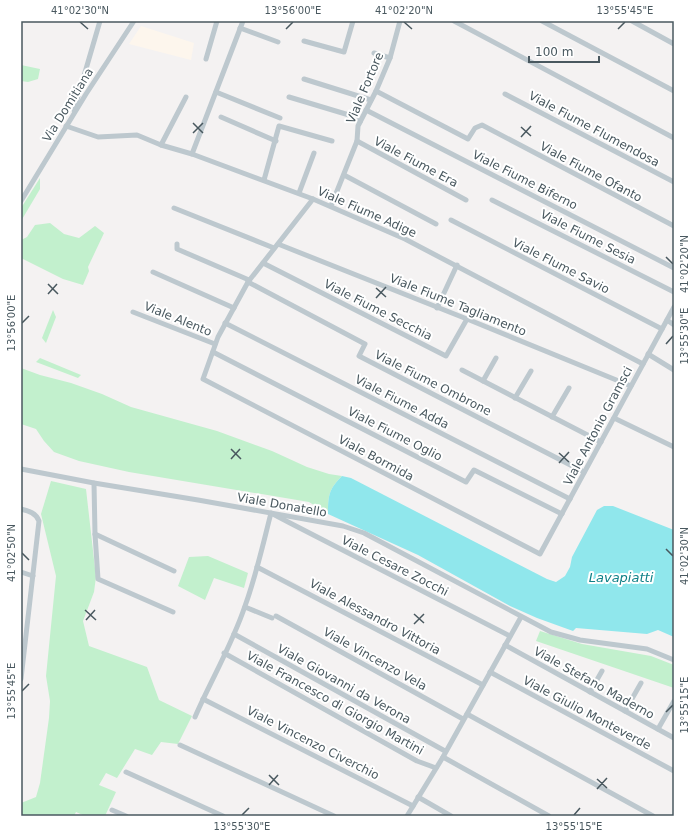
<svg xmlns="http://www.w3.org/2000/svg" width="695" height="837" viewBox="0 0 695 837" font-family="'DejaVu Sans',sans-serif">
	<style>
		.commercial { fill: #fdf6ed }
		.green { fill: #c2f0cd }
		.water { fill: #90e7ec }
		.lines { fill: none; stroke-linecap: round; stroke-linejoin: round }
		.minor { stroke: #bdc8ce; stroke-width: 5 }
		.ticks { fill: none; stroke: #49585f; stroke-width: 1.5 }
		.labels { text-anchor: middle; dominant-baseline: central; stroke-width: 4; stroke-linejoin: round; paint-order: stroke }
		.street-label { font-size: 12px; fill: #49585f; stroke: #fff }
		.water-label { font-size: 13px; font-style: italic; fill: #0f8087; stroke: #fff }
		.neatline { fill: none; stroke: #49585f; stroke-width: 1.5 }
		.ticks-label { font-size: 10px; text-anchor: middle; fill: #49585f }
	</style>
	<rect width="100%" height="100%" fill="#f4f2f2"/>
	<path class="commercial" d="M141 26 194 43 191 60 129 44Z"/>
	<g class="green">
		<path d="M21 65 40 69 38 79 28 82 21 81Z"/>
		<path d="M40 178V189L21 221V208Z"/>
		<path d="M50 223 64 234 79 238 95 226 104 233 88 267 89 271 83 285 63 279 21 258V240L27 237 35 225Z"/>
		<path d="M53 310 56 317 46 343 42 338Z"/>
		<path d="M40 358 81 375 78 378 36 362Z"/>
		<path d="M21 368 40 375 71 383 102 394 131 407 217 431 272 451 307 467 329 474 342 476C329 489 328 495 328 514L309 502 129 472 79 461 54 452 44 441 36 429 21 424Z"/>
		<path d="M51 481 86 489 96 577 94 592 83 621 89 646 147 667 159 700 192 716 178 744 161 742 152 755 135 749 117 778 106 773 99 785 116 792 105 816H85L76 812 74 816H21V803L36 797 40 783 49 718 50 701 46 676 56 576 41 514Z"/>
		<path d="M208 556 248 573 244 588 214 578 205 600 178 586 189 557Z"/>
		<path d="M540 631 582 644 651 656 674 665V688L536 641Z"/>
	</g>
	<path class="water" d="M342 476 351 478 547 579 556 582 565 576 570 567 572 557 597 510 604 506H613L674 530V637L658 630 647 634 576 628 573 631 537 618 510 606 418 555 328 514C328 495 329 489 342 476Z"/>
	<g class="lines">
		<g class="minor">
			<path d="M454 21 674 138"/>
			<path d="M542 21 674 91"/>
			<path d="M632 21 674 44"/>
			<path d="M240 28 278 42"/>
			<path d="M304 41 344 52 353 21"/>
			<path d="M374 53 390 58"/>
			<path d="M206 59 217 21"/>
			<path d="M304 79 371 100"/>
			<path d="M376 91 468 139 475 128 482 125 674 226"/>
			<path d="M216 92 280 118"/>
			<path d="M505 94 674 182"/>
			<path d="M289 97 349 115 360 122"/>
			<path d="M74 110 100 21"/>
			<path d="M366 110 674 268"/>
			<path d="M221 117 276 141"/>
			<path d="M66 126 98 137 137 135 161 145 192 154 313 199 405 239 643 364"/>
			<path d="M357 141 466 200"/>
			<path d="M161 145 186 97"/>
			<path d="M192 154 243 21"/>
			<path d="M344 175 436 224"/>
			<path d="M264 180 279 126 332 141"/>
			<path d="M299 193 314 153"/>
			<path d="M313 199 248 282 218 337 203 379 540 554 674 307"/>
			<path d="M492 200 674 292"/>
			<path d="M21 201 86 94 134 21"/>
			<path d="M331 206 357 141 358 126 376 91 390 58 400 21"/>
			<path d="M174 208 274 248"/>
			<path d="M451 220 662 329"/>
			<path d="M177 244V249L249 280"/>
			<path d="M278 244 467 319 631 386"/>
			<path d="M263 263 446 356 467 319"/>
			<path d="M153 272 234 308"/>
			<path d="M248 282 365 344 359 356 584 472"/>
			<path d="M437 308 457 265"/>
			<path d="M133 312 215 344"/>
			<path d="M667 320 674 325"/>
			<path d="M225 323 570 499"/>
			<path d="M213 352 466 482 474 470 562 514"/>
			<path d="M648 354 674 370"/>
			<path d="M462 370 601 442"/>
			<path d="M483 381 496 358"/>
			<path d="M515 398 531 371"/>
			<path d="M552 417 569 388"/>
			<path d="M614 418 674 447"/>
			<path d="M21 469 94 483 198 500 343 526 364 533 551 632 580 640 647 649 674 660"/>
			<path d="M94 483 95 534 98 579 173 612"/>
			<path d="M21 509C29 511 36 513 39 521L21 679"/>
			<path d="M95 534 174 571"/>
			<path d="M257 567 483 685"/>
			<path d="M21 572 33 576"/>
			<path d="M245 607 272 618"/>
			<path d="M276 616 463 719"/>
			<path d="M234 634 445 751"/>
			<path d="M505 645 674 738"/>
			<path d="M224 653 417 761 436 768"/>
			<path d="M490 672 674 771"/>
			<path d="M590 692 602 671"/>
			<path d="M203 699 413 806"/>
			<path d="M625 711 641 683"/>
			<path d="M467 714 653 816"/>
			<path d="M195 717C211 680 232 645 245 606 256 576 263 544 271 513L290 523 510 636"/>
			<path d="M658 729 674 701"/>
			<path d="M180 745 334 816"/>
			<path d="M443 757 549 816"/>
			<path d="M126 772 223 816"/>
			<path d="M418 797 451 816"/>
			<path d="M112 810 126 816"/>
			<path d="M407 816 443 757 521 617"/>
		</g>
	</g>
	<path class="ticks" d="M80 22 88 29M404 22 412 29M286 29 293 22M618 29 625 22M193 123 203 133M521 127 531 136M193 133 203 123M521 137 531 126M666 257 673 264M48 284 58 294M376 288 386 297M48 294 57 284M376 298 386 287M22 323 29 316M666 344 673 336M231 449 241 459M559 453 569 462M231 459 240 449M559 463 569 452M666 549 673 556M22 553 29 560M85 610 96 620M414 614 424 623M86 620 95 610M414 624 424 614M22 691 29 684M666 712 673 705M269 775 279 785M597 779 607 788M269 785 278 775M597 789 607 778M242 815 249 808M574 815 580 808"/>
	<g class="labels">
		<g class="street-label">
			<text transform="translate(365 88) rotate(-67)">Viale Fortore</text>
			<text transform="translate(68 105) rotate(-58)">Via Domitiana</text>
			<text transform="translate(594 129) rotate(28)">Viale Fiume Flumendosa</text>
			<text transform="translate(416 162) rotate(28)">Viale Fiume Era</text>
			<text transform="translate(591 172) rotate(28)">Viale Fiume Ofanto</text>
			<text transform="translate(525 180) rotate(27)">Viale Fiume Biferno</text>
			<text transform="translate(367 212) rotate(24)">Viale Fiume Adige</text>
			<text transform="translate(588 237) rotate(27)">Viale Fiume Sesia</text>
			<text transform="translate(561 266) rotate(27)">Viale FIume Savio</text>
			<text transform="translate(458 305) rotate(22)">Viale Fiume Tagliamento</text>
			<text transform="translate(378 310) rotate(27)">Viale Fiume Secchia</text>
			<text transform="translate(178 319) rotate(22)">Viale Alento</text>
			<text transform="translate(433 383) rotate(27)">Viale Fiume Ombrone</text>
			<text transform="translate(402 402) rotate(27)">Viale Fiume Adda</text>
			<text transform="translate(598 426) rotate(-62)">Viale Antonio Gramsci</text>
			<text transform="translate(395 434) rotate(27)">Viale Fiume Oglio</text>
			<text transform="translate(376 458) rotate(28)">Viale Bormida</text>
			<text transform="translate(282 505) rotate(10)">Viale Donatello</text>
			<text transform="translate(395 566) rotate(27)">Viale Cesare Zocchi</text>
			<text transform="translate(375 617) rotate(28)">Viale Alessandro Vittoria</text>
			<text transform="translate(375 659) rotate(29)">Viale Vincenzo Vela</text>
			<text transform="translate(594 683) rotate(29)">Viale Stefano Maderno</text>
			<text transform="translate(344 684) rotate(29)">Viale Giovanni da Verona</text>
			<text transform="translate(335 703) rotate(29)">Viale Francesco di Giorgio Martini</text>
			<text transform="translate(587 713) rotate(28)">Viale Giulio Monteverde</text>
			<text transform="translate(313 743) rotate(27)">Viale Vincenzo Civerchio</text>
		</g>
		<g class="water-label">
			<text x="621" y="577">Lavapiatti</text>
		</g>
	</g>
	<rect width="695" height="837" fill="none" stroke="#ffffff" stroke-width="44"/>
	<path d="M529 56v6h70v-6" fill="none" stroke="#49585f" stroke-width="2"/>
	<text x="535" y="56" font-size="12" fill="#49585f" stroke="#ffffff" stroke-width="3" paint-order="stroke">100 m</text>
	<rect x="22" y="22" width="651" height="793" class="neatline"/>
	<g class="ticks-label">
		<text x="80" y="14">41°02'30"N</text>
		<text x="293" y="14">13°56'00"E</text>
		<text x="404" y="14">41°02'20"N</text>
		<text x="625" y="14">13°55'45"E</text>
		<text transform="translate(684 264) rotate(-90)" y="4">41°02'20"N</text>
		<text transform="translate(11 323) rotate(-90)" y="4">13°56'00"E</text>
		<text transform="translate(684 336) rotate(-90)" y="4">13°55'30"E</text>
		<text transform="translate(11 553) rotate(-90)" y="4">41°02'50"N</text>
		<text transform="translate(684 556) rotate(-90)" y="4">41°02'30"N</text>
		<text transform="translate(11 691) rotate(-90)" y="4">13°55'45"E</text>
		<text transform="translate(684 705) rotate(-90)" y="4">13°55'15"E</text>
		<text x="242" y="830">13°55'30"E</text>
		<text x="574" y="830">13°55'15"E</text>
	</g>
</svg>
